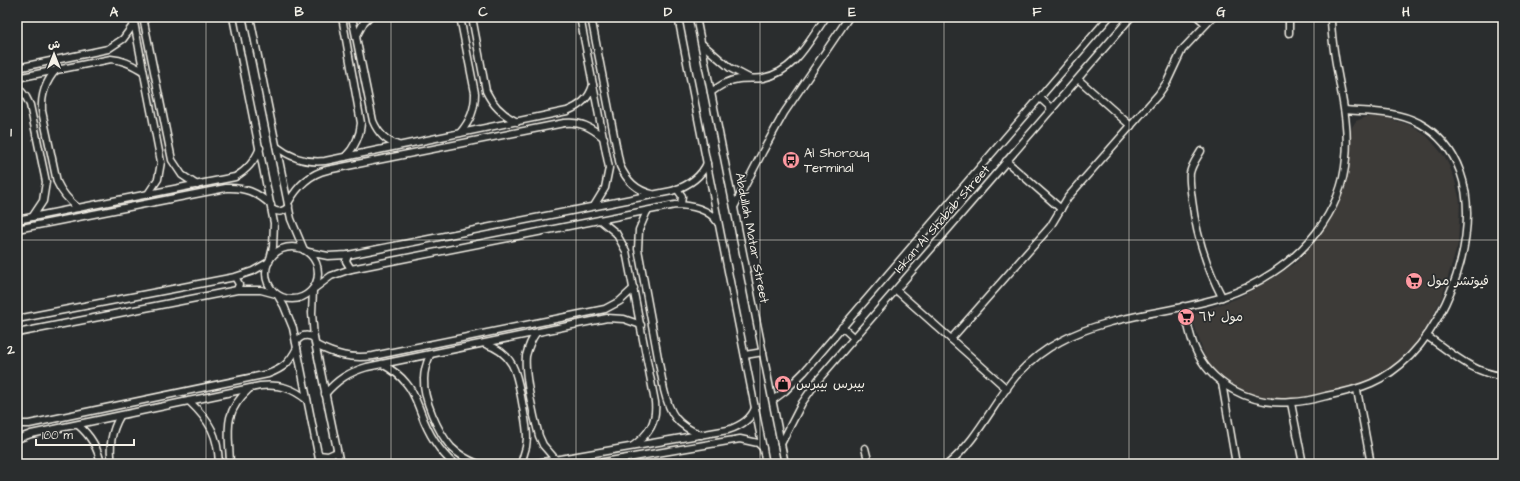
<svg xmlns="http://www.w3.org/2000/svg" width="1520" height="481" viewBox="0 0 1520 481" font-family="'Architects Daughter','Playpen Sans Arabic',sans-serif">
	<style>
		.built { fill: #3d3a38 }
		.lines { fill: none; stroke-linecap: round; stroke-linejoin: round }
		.minor-casing { stroke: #f4f1e8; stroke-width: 9 }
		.minor { stroke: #2a2d2e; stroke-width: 6 }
		.grid { fill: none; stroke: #f4f1e8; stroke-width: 1; stroke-opacity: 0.55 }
		.labels { text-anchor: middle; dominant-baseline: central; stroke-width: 3.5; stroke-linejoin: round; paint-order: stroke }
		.poi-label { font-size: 13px; fill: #f4f1e8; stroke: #2a2d2e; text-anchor: start }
		.street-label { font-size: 13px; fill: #f4f1e8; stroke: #2a2d2e }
		.neatline { fill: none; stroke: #f4f1e8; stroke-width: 1.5 }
		.grid-label { font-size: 13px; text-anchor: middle; font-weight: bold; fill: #f4f1e8 }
	</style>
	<rect width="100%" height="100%" fill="#2a2d2e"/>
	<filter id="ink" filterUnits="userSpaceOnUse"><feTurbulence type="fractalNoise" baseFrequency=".025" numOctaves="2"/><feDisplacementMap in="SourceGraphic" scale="8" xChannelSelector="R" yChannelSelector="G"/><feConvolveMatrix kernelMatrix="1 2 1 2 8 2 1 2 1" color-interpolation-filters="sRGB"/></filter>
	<g filter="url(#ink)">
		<path class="built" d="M1366 117H1384L1410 125 1427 136 1445 157 1454 177 1460 201 1458 244 1442 297 1429 324 1414 345 1386 372 1363 384 1312 397 1288 399 1260 397 1239 388 1218 375 1207 363 1191 315 1238 298 1267 282 1297 262 1319 237 1336 210 1344 191 1349 168 1350 134 1352 127 1356 121Z"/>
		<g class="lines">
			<g class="minor-casing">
				<g id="minor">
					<path d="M133 17 161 162 158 179 148 194"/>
					<path d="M143 17 172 160 182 175 197 185"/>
					<path d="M233 17 274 223 273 247 270 259"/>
					<path d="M250 17 291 219 304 250"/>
					<path d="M342 17 361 123C360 137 355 147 345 157"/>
					<path d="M352 17 373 121C378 133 385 141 398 145"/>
					<path d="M460 17 475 93C475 110 470 121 460 133"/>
					<path d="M472 17 486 91C493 106 503 115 517 122"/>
					<path d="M580 17 609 168 605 188 594 206"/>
					<path d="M591 17 620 166C627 181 636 190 652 194"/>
					<path d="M678 17 766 464"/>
					<path d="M696 17 785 464"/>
					<path d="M1198 17 1206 24"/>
					<path d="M1289 17V33"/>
					<path d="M356 37 364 22 369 17"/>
					<path d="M702 44 730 68 749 78"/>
					<path d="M17 68 108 49 123 39 134 24"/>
					<path d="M56 70C45 82 41 95 42 111L57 182C62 193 68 200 78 208"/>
					<path d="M17 78 111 59C124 60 132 65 143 71"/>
					<path d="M1078 79 1131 126"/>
					<path d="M17 86 26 97 30 105 46 182 43 201 33 216"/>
					<path d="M711 92C720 86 728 80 739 79 747 78 755 79 763 78 795 72 809 41 826 17"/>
					<path d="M1040 98 1052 109"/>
					<path d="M277 147C291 158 306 163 325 161L567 111C580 106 589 99 593 85"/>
					<path d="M1201 151C1197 158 1192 164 1190 173 1189 181 1191 191 1192 200 1196 234 1206 266 1222 297"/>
					<path d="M1006 161 1061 209"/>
					<path d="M677 189 682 196 681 205"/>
					<path d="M288 203C297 187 309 174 327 170L564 123C580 121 591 127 604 138"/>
					<path d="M734 207 763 151 784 113 849 17"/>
					<path d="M272 209C278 213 284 212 289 206"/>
					<path d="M647 211 639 230 638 249 664 390C670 415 677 425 701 435"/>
					<path d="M17 220 235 177C247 170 254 162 260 148"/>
					<path d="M600 220 616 233 626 251 655 402C657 422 649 434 633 446"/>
					<path d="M17 229 226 188C244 187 257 192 271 205"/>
					<circle cx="292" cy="273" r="26"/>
					<path d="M308 252 328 256 348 255 672 191C687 186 701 178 707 163"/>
					<path d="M348 255 346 261 351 269"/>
					<path d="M235 277 239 284 237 290"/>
					<path d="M315 288 331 276 351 269 675 205C691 205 710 209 718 223"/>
					<path d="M313 290 312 313 314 338 340 464"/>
					<path d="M896 290 1007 389"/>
					<path d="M278 296 284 306 293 328 320 464"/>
					<path d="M1183 306C1187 319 1189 333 1194 346 1210 385 1251 406 1292 402 1303 402 1315 399 1326 396 1361 389 1384 382 1410 356 1463 302 1502 169 1419 123 1396 111 1370 112 1345 110"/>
					<path d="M17 319 235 277 253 271 269 262"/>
					<path d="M842 327 854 338"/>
					<path d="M17 333 237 290H261L276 294"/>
					<path d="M536 333C531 340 528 348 526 356 524 374 534 418 539 436L543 445 556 460"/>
					<path d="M1427 336C1450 352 1474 374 1503 376"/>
					<path d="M951 339 1050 227 1068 197 1158 95 1167 82 1182 50 1213 17"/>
					<path d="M296 342C301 335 307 334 314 338"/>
					<path d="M485 344C515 353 517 375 522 402 524 414 527 426 527 438L526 447 521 464"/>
					<path d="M316 345C335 355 352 359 373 356L605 309 620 301 634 288"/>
					<path d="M430 355C427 362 424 370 424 379 423 399 438 432 451 447 459 455 468 460 478 464"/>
					<path d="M745 355 763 352"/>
					<path d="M382 364C391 369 400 375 406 383 414 392 417 403 421 413 428 433 438 450 454 464"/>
					<path d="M1222 383 1236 464"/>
					<path d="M1357 390 1371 464"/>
					<path d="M325 394C337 380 349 372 367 367L607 318 624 319 641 325"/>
					<path d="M773 400 785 391 804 372 1109 17"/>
					<path d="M189 401C210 421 218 435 219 464"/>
					<path d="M1291 403 1303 464"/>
					<path d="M17 424H29L268 374C284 368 289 363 297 348"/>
					<path d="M78 425C90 435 98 448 101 464"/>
					<path d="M17 439 31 434 260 386C279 384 293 388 307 400"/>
					<path d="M781 444 802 403 818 380 1131 17"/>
					<path d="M865 448 869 464"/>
					<path d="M319 455 328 456 337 452"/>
					<path d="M579 456 581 464"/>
					<path d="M112 464C109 446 111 432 120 416"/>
					<path d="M230 464C229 430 222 414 249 389"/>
					<path d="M531 464 728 430C740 426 751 420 755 408"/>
					<path d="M592 464 740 439 758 443 763 448"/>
					<path d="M948 464C978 439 992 405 1016 376 1029 362 1045 349 1061 341 1111 314 1169 314 1222 297 1257 286 1293 263 1316 233 1333 211 1344 186 1346 158 1351 110 1331 65 1331 17"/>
				</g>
			</g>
			<use href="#minor" class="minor"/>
		</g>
	</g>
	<path class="grid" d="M206 17V464M391 17V464M576 17V464M760 17V464M944 17V464M1129 17V464M1314 17V464M17 240H1503"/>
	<defs>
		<g id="bus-disc" transform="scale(0.9)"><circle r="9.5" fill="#ff9aa2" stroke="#2a2d2e"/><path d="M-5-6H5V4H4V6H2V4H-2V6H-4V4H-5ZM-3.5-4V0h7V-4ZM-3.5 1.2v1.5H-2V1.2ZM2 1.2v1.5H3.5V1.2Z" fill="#111"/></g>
		<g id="supermarket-disc" transform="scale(0.9)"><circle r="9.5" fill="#ff9aa2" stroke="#2a2d2e"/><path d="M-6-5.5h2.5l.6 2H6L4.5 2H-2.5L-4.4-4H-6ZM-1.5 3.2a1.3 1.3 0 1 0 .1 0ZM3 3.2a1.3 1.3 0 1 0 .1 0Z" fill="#111"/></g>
		<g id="shop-disc" transform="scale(0.9)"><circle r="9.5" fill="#ff9aa2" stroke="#2a2d2e"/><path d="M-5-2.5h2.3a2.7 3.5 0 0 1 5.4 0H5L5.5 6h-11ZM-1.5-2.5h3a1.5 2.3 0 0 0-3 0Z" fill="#111"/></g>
	</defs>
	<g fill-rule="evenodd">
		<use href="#bus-disc" x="791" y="160"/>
		<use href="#supermarket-disc" x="1414" y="281"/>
		<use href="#supermarket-disc" x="1186" y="317"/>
		<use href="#shop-disc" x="783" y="384"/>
	</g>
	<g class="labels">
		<g class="poi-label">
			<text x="804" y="153">Al Shorouq<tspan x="804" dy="15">Terminal</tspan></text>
			<text x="1427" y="281">فيوتشر مول</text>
			<text x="1199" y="317">مول ٦٣</text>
			<text x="796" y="384">بيبرس بيبرس</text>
		</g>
		<g class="street-label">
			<text transform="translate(942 219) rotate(-49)">Iskan Al Shabab Street</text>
			<text transform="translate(752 238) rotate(79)">Abdullah Matar Street</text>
		</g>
	</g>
	<rect width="1520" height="481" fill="none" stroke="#2a2d2e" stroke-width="44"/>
	<g transform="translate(54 54)" stroke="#2a2d2e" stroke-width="3" paint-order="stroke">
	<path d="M0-3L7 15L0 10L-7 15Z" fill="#f4f1e8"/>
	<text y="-6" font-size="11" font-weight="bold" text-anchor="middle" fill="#f4f1e8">ش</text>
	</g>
	<path d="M36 439v6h98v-6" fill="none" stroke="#f4f1e8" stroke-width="2"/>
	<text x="42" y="439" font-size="12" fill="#f4f1e8" stroke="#2a2d2e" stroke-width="3" paint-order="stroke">100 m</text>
	<rect x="22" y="22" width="1476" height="437" class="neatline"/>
	<g class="grid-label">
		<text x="114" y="16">A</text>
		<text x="299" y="16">B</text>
		<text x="483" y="16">C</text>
		<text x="668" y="16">D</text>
		<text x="852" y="16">E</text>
		<text x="1037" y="16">F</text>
		<text x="1221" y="16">G</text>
		<text x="1406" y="16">H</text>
		<text x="11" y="136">1</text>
		<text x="11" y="354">2</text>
	</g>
</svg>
